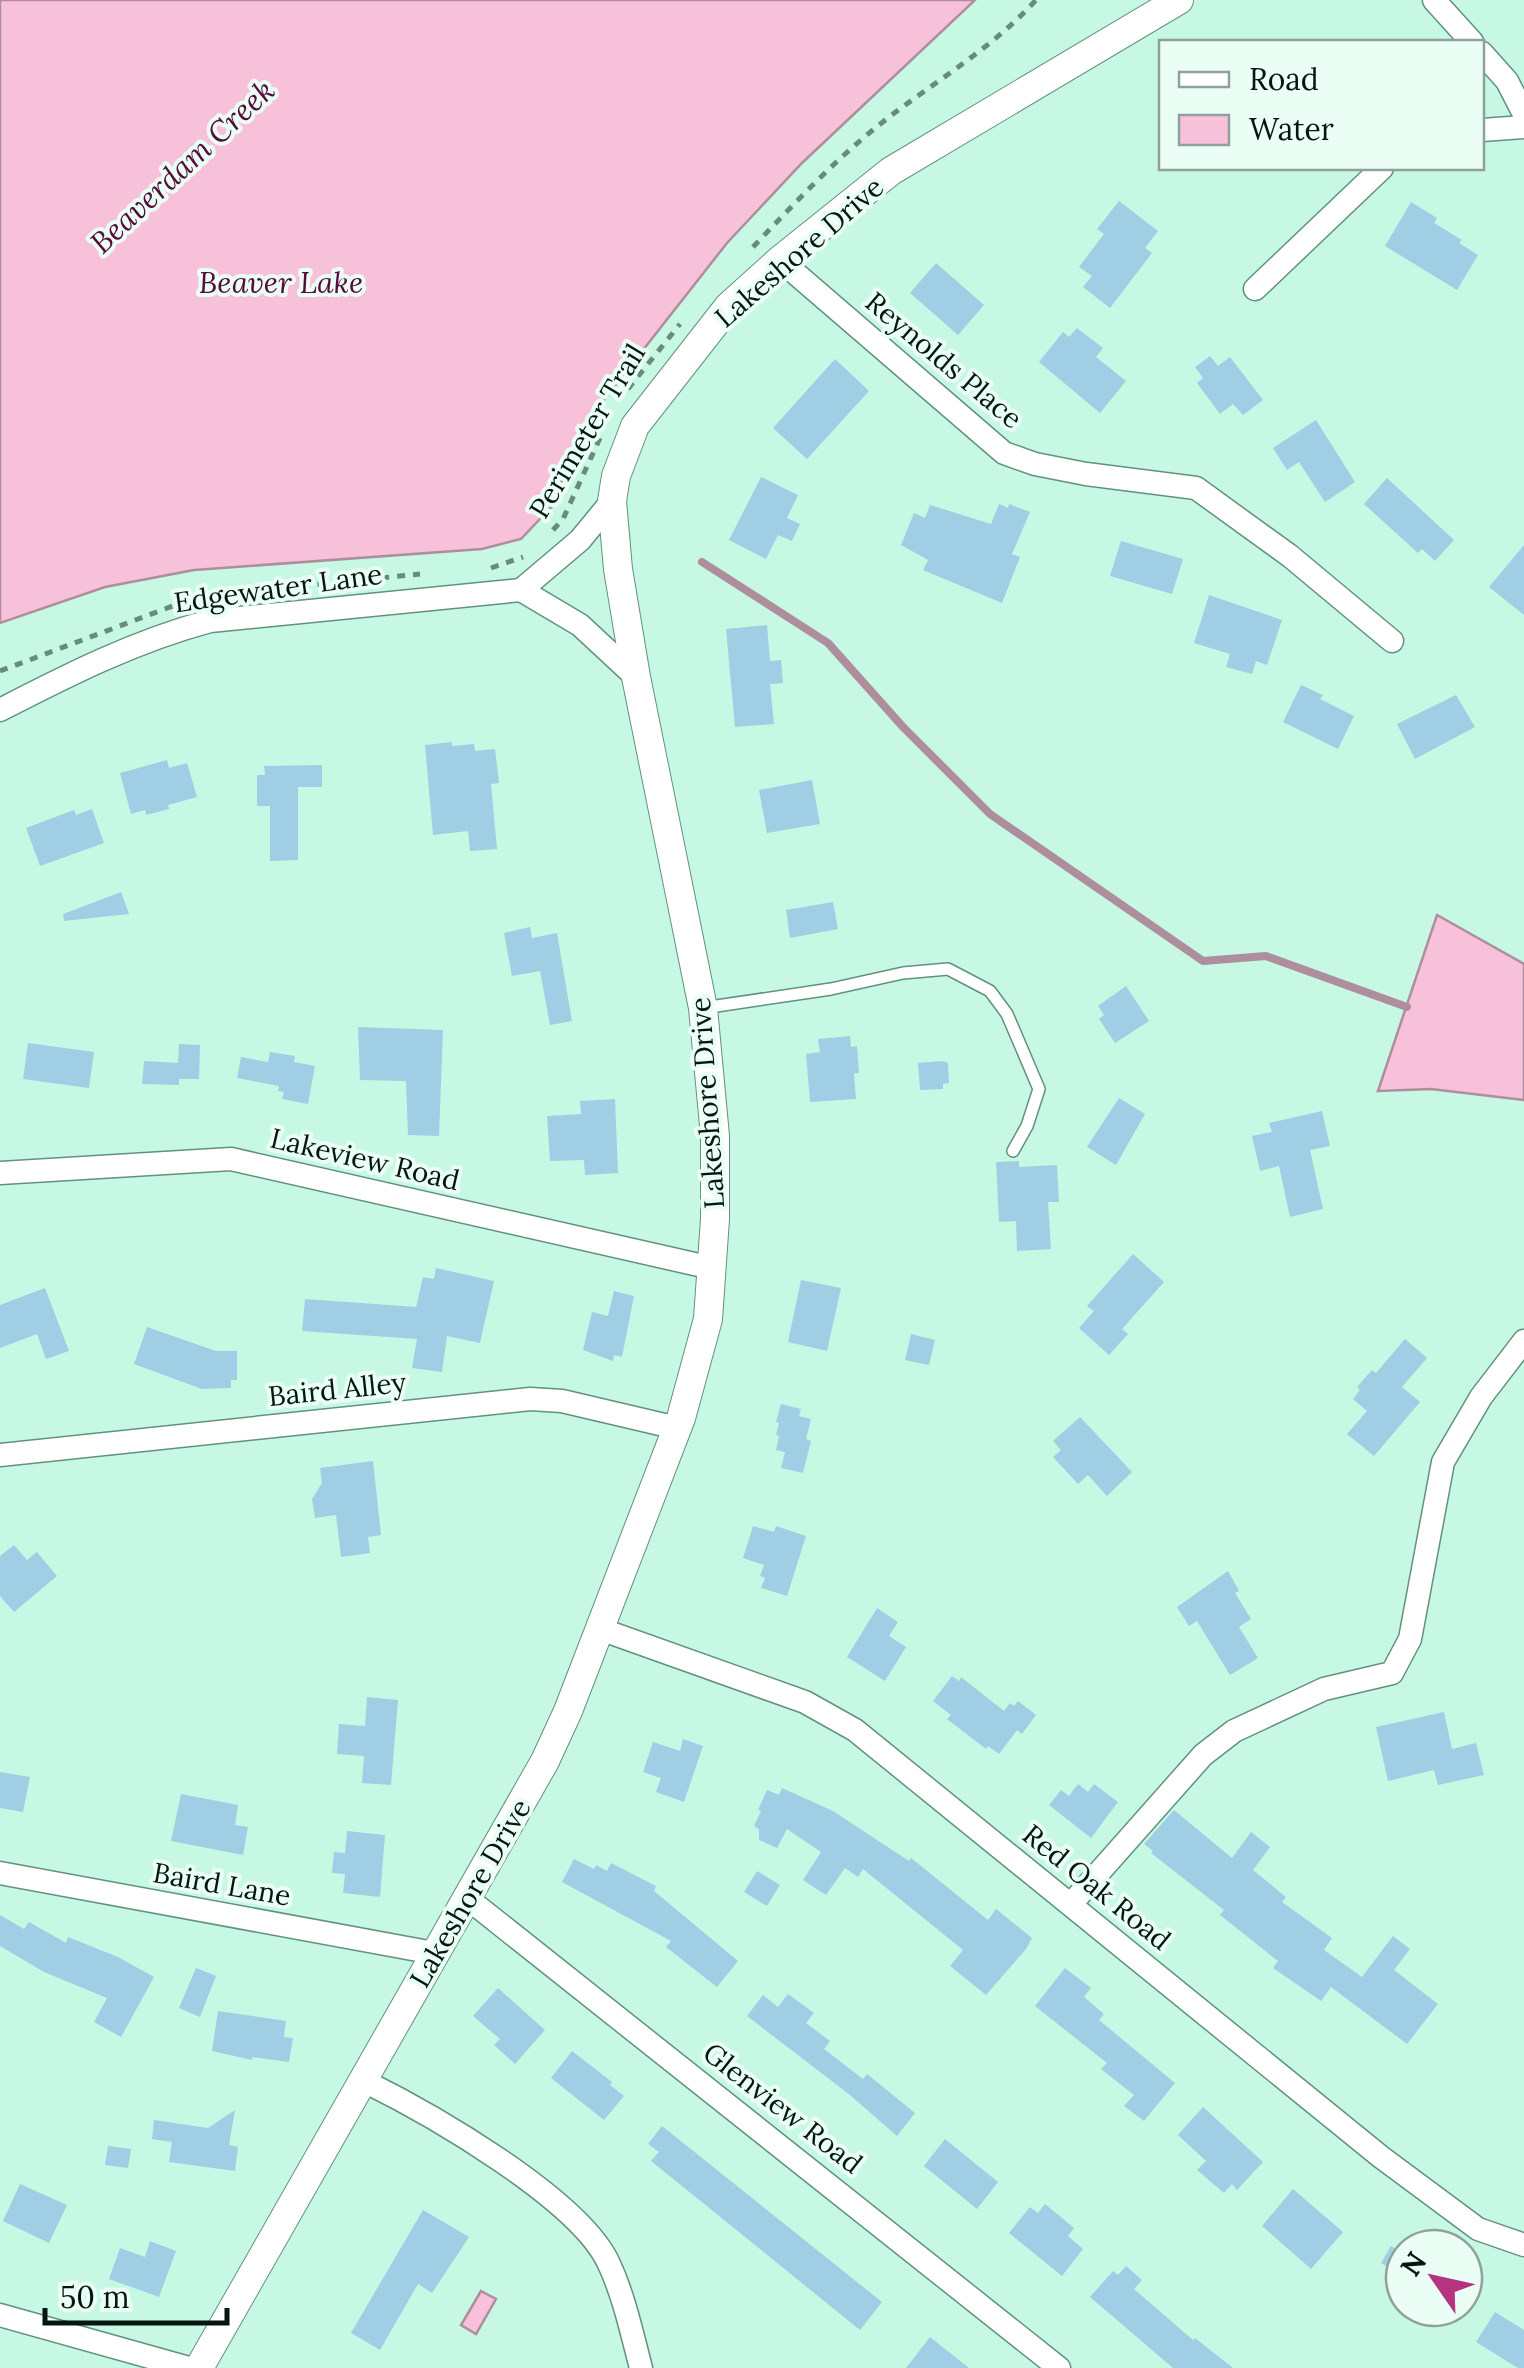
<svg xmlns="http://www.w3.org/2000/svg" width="1524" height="2368" viewBox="0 0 1524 2368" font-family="Lora,serif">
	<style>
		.water { fill: #f7c1da; stroke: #ae8e9d; stroke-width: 2.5 }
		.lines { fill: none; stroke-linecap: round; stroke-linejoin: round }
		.stream { stroke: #ae8e9d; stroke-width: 8 }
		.building { fill: #a0cfe5 }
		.service-casing { stroke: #629180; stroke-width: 14 }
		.minor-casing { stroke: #629180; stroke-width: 25 }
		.tertiary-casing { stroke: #629180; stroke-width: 30 }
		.path { stroke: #688b7d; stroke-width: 5; stroke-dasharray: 8 8; stroke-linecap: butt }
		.service { stroke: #fff; stroke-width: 11 }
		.minor { stroke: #fff; stroke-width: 22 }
		.tertiary { stroke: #fff; stroke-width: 28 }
		.labels { text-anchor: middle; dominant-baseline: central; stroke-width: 8; stroke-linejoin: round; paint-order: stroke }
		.street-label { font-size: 28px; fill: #041610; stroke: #eafef6 }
		.water-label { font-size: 30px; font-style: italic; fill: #570b3a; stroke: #eafef6 }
	</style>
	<rect width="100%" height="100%" fill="#c6f8e4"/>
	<g class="water">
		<path d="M0 0H975L802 163 727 243 603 401 561 483 558 500 521 539 482 549 194 570 105 587 0 623Z"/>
		<path d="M1437 915 1524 964V1100L1431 1089 1378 1091Z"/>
		<path d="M481 2291 496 2299 476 2334 461 2325Z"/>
	</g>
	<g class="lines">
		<path class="stream" d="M702 562 828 643 903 727 990 814 1203 961 1266 956 1407 1007"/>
	</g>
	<g class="building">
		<path d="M1119 201 1158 231 1145 248 1152 253 1110 308 1083 287 1092 276 1079 267 1104 234 1097 229Z"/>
		<path d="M1411 202 1437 218 1434 223 1462 240 1459 243 1478 255 1457 290 1385 246Z"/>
		<path d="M936 263 984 305 958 335 910 293Z"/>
		<path d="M1077 328 1103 348 1096 357 1126 381 1100 413 1039 362 1063 332 1069 337Z"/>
		<path d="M1210 356 1218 366 1230 357 1263 400 1243 415 1233 404 1220 414 1197 383 1203 378 1195 367Z"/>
		<path d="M835 359 869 391 807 459 773 428Z"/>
		<path d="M1316 420 1355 482 1325 502 1299 462 1287 470 1273 448Z"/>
		<path d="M761 477 798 495 787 518 800 524 792 541 778 535 766 559 729 540Z"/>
		<path d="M1387 478 1454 540 1435 561 1422 549 1418 553 1364 504Z"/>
		<path d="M999 504 1008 508 1009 504 1030 512 1012 554 1020 557 1002 603 923 570 928 560 901 545 914 513 925 518 930 505 991 524Z"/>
		<path d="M1121 541 1183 559 1172 594 1110 576Z"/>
		<path d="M1524 545V615L1489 587Z"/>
		<path d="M1209 595 1282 620 1267 665 1256 661 1252 674 1226 667 1230 654 1194 643Z"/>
		<path d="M767 625 770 661 781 660 783 683 770 684 774 724 735 727 726 629Z"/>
		<path d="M1301 685 1323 695 1320 699 1354 716 1338 749 1283 722Z"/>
		<path d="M1456 695 1475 727 1415 759 1397 724Z"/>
		<path d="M452 742V746L474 744 475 751 495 749 499 783 491 784 497 849 470 851 468 831 433 835 425 745Z"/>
		<path d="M167 760 169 768 187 763 197 797 168 805 169 809 146 815 145 810 131 814 120 773Z"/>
		<path d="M322 765V787H298V860L270 861V806H257V775H265L264 766Z"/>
		<path d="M812 780 820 824 767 833 759 790Z"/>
		<path d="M92 809 104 843 40 866 26 828 74 810 76 815Z"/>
		<path d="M121 892 129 914 64 921 63 914Z"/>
		<path d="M833 902 838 929 790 938 786 910Z"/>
		<path d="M530 927 532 938 557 933 572 1021 550 1025 540 971 512 976 504 933Z"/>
		<path d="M1126 986 1149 1021 1115 1043 1099 1019 1104 1015 1098 1006Z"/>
		<path d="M358 1027 443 1030 439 1136 408 1135 406 1081 360 1080Z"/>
		<path d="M850 1036 851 1047 857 1046 859 1073H854L856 1099 810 1102 806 1054 820 1052 818 1039Z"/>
		<path d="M28 1043 94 1052 89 1088 23 1079Z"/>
		<path d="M179 1044 200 1045 199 1079H179V1085L142 1084 144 1061 178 1063Z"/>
		<path d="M270 1052 295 1056 294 1062 315 1066 308 1104 282 1099 284 1092 278 1091 279 1086 237 1078 241 1057 268 1062Z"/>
		<path d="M942 1061 948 1063 949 1083 943 1084V1089L920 1090 918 1063Z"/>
		<path d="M1119 1098 1145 1114 1116 1165 1087 1147Z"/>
		<path d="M615 1099 618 1173 585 1175 584 1160 550 1161 547 1116 581 1114 580 1101Z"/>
		<path d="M1322 1111 1330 1146 1310 1150 1323 1209 1290 1217 1279 1166 1260 1171 1252 1136 1272 1132 1269 1123Z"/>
		<path d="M1019 1161V1167L1057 1165 1059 1202H1048L1051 1249 1017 1251 1016 1221 999 1222 996 1162Z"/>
		<path d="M1133 1254 1164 1282 1122 1329 1128 1334 1109 1355 1079 1328 1094 1311 1087 1306Z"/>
		<path d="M436 1268 494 1281 480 1343 447 1336 442 1372 412 1368 417 1339 302 1331 305 1299 416 1307 423 1277 434 1279Z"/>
		<path d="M801 1280 841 1288 827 1351 788 1342Z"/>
		<path d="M45 1288 69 1351 46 1359 37 1334 0 1348V1305Z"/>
		<path d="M614 1291 634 1296 622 1357 614 1355 613 1361 583 1350 592 1312 608 1316Z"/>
		<path d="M147 1327 216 1351H237V1380H231V1388L202 1389 134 1364Z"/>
		<path d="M911 1334 935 1340 929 1365 905 1360Z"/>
		<path d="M1405 1339 1427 1358 1402 1387 1420 1402 1374 1456 1347 1434 1367 1411 1353 1399 1360 1390 1357 1387 1372 1370 1376 1373Z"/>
		<path d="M781 1404 801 1409 799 1416 811 1419 806 1439 811 1441 803 1473 781 1468 785 1452 776 1450 779 1436 776 1435 779 1423 776 1422Z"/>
		<path d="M1080 1417 1132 1472 1107 1496 1088 1475 1078 1484 1053 1457 1061 1450 1053 1441Z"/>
		<path d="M373 1461 381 1535 368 1537 370 1553 341 1557 336 1515 315 1518 312 1499 322 1483 320 1468Z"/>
		<path d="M753 1526 774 1532 776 1526 806 1536 787 1596 761 1588 765 1578 760 1576 764 1565 743 1558Z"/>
		<path d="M14 1545 27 1560 37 1552 57 1576 14 1612 0 1596V1556Z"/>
		<path d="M1228 1571 1239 1591 1235 1593 1251 1619 1239 1627 1258 1658 1230 1675 1197 1621 1189 1626 1177 1607Z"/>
		<path d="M877 1608 898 1622 889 1636 906 1647 885 1681 847 1657Z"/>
		<path d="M952 1676 959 1681 961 1677 1004 1711 1010 1703 1014 1706 1018 1701 1036 1715 1022 1734 1017 1730 999 1754 988 1746 986 1749 947 1719 951 1715 933 1701Z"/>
		<path d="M367 1697 398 1700 391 1785 362 1783 364 1756 337 1754 339 1724 365 1726Z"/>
		<path d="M1444 1712 1452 1749 1476 1743 1484 1775 1438 1785 1434 1770 1388 1781 1376 1727Z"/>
		<path d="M683 1739 703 1746 684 1802 656 1792 661 1778 643 1772 653 1742 680 1751Z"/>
		<path d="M0 1772 30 1777 23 1812 0 1808Z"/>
		<path d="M1078 1784 1088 1792 1094 1784 1118 1802 1091 1838 1049 1805 1061 1790 1069 1796Z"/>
		<path d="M782 1788 833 1811 909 1861 911 1858 988 1920 996 1909 1032 1938 1026 1949 986 1995 950 1966 963 1950 863 1869 858 1877 845 1868 826 1895 803 1880 821 1852 787 1829 777 1848 759 1840V1829L754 1826 761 1811 758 1810 767 1790 779 1795Z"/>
		<path d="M181 1794 238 1805 235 1825 248 1827 243 1855 171 1841Z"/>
		<path d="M1174 1810 1232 1858 1251 1832 1270 1847 1253 1870 1286 1897 1282 1902 1332 1938 1324 1950 1362 1977 1393 1936 1410 1949 1394 1970 1438 2004 1407 2044 1331 1987 1321 2001 1273 1968 1278 1961 1220 1915 1224 1910 1151 1853 1153 1851 1144 1844Z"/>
		<path d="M347 1831 385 1835 380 1897 343 1893 345 1874 332 1873 334 1852 345 1853Z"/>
		<path d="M574 1859 594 1869 596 1865 607 1871 611 1863 656 1886 654 1891 738 1961 717 1987 666 1947 671 1941 562 1882Z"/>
		<path d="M757 1871 780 1885 767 1906 744 1892Z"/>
		<path d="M0 1915 24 1929 29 1922 66 1943 68 1937 118 1957 154 1977 121 2037 94 2022 107 1998 44 1972 0 1946Z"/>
		<path d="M196 1968 216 1976 200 2017 179 2008Z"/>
		<path d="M1065 1968 1091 1988 1084 1997 1104 2014 1099 2020 1175 2083 1144 2121 1124 2106 1134 2095 1101 2069 1107 2063 1035 2006Z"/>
		<path d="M498 1988 545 2030 515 2064 494 2045 500 2039 473 2016Z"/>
		<path d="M788 1994 814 2013 806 2023 830 2041 824 2049 863 2079 867 2074 915 2113 897 2136 850 2095 747 2016 763 1995 778 2007Z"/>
		<path d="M218 2011 286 2021 284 2037 293 2038 289 2062 252 2057V2060L212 2051Z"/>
		<path d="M572 2051 612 2082 610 2085 624 2096 604 2120 551 2078Z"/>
		<path d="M1203 2107 1263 2162 1237 2190 1232 2184 1224 2193 1197 2170 1206 2161 1178 2135Z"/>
		<path d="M235 2110 229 2145 238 2147 235 2171 169 2162 172 2142 152 2139 154 2120 208 2128Z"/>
		<path d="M662 2126 882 2302 860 2330 651 2161 659 2152 648 2144Z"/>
		<path d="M945 2139 998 2182 977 2209 924 2166Z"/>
		<path d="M108 2146 131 2149 128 2168 105 2165Z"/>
		<path d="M20 2184 67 2205 49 2243 3 2221Z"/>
		<path d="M1293 2189 1343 2232 1311 2269 1262 2226Z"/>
		<path d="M1045 2204 1074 2228 1068 2236 1083 2249 1062 2276 1009 2233 1030 2207 1038 2213Z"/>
		<path d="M423 2210 469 2237 432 2293 418 2284 380 2350 351 2333Z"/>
		<path d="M150 2241 176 2251 159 2297 109 2279 120 2248 145 2257Z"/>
		<path d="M1391 2246 1404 2254V2277L1381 2263Z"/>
		<path d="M1126 2266 1142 2280 1134 2289 1193 2340 1195 2338 1233 2368H1173L1090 2297 1113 2271 1118 2275Z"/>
		<path d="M1495 2312 1524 2330V2368H1518L1476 2342Z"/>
		<path d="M930 2337 969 2368H906Z"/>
	</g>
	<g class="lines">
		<g class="service-casing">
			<path id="service" d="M703 1008 831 989 903 973 948 969 990 991 1007 1014 1039 1089 1027 1126 1013 1151"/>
		</g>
		<g class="minor-casing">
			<g id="minor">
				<path d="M1434 0 1472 42"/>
				<path d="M1482 53 1507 81 1524 114"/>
				<path d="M1482 130 1524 127"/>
				<path d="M780 260 1004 453 1035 464 1086 474 1196 488 1290 556 1392 641"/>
				<path d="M1255 289 1382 168"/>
				<path d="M612 501 580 540 521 590 580 625 636 677"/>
				<path d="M0 710C68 675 135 641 210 621L521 590"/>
				<path d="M0 1173 231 1159 712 1268"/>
				<path d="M0 1455 530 1399 562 1401 677 1428"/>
				<path d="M600 1629 805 1702 855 1730 1381 2157 1478 2229 1524 2245"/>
				<path d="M0 1873 434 1953"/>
				<path d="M467 1898 1059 2368"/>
				<path d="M1071 1904 1203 1755 1234 1731 1324 1689 1392 1673 1410 1639 1443 1462 1481 1397 1524 1341"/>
				<path d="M364 2081C429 2113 580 2199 609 2264 624 2296 632 2334 641 2368"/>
				<path d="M0 2315 189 2368"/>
			</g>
		</g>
		<g class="tertiary-casing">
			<path id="tertiary" d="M199 2368 545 1761 568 1711 681 1418 708 1319 715 1219V1136L703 1008 636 677 618 569 612 501 616 476 635 426 728 307 780 260 891 171 1179 0"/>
		</g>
		<g class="path">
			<path d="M753 247C792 206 830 165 874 129 928 85 989 52 1036 0"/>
			<path d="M628 389 680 324"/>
			<path d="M553 530 563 519 600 438"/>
			<path d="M491 568 523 557"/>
			<path d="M222 594 420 574"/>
			<path d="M0 671 178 604"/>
		</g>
		<use href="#service" class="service"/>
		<use href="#minor" class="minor"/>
		<use href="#tertiary" class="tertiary"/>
	</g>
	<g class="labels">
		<g class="street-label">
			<text transform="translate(799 252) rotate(-41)">Lakeshore Drive</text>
			<text transform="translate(944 360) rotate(40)">Reynolds Place</text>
			<text transform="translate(587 431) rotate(-59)">Perimeter Trail</text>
			<text transform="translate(278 588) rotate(-8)">Edgewater Lane</text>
			<text transform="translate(707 1103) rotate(-94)">Lakeshore Drive</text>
			<text transform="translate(365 1159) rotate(13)">Lakeview Road</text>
			<text transform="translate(337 1389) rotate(-6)">Baird Alley</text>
			<text transform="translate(222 1884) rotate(10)">Baird Lane</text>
			<text transform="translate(1097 1887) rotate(39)">Red Oak Road</text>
			<text transform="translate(470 1893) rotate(-60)">Lakeshore Drive</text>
			<text transform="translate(783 2108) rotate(38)">Glenview Road</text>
		</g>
		<g class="water-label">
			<text transform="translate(182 166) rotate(-43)">Beaverdam Creek</text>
			<text x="281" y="282">Beaver Lake</text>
		</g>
	</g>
	<rect x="1159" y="40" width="325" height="130" fill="#eafef6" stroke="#8ea19a" stroke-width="2.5"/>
	<rect x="1179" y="72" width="50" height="15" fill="#ffffff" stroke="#8ea19a" stroke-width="2.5"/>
	<text x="1249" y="90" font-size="30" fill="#041610">Road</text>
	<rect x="1179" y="115" width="50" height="30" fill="#f7c1da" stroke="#8ea19a" stroke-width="2.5"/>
	<text x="1249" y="140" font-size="30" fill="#041610">Water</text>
	<g transform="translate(1434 2278) rotate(304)"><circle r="48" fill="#eafef6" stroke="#8ea19a" stroke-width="2.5"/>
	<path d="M0-8L18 38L0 25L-18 38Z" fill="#b4347f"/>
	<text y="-15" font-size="28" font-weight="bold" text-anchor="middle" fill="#041610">N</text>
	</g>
	<path d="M45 2308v15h182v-15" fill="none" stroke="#041610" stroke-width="5"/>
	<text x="60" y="2308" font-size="30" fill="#041610" stroke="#eafef6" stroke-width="8" paint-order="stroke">50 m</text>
</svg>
